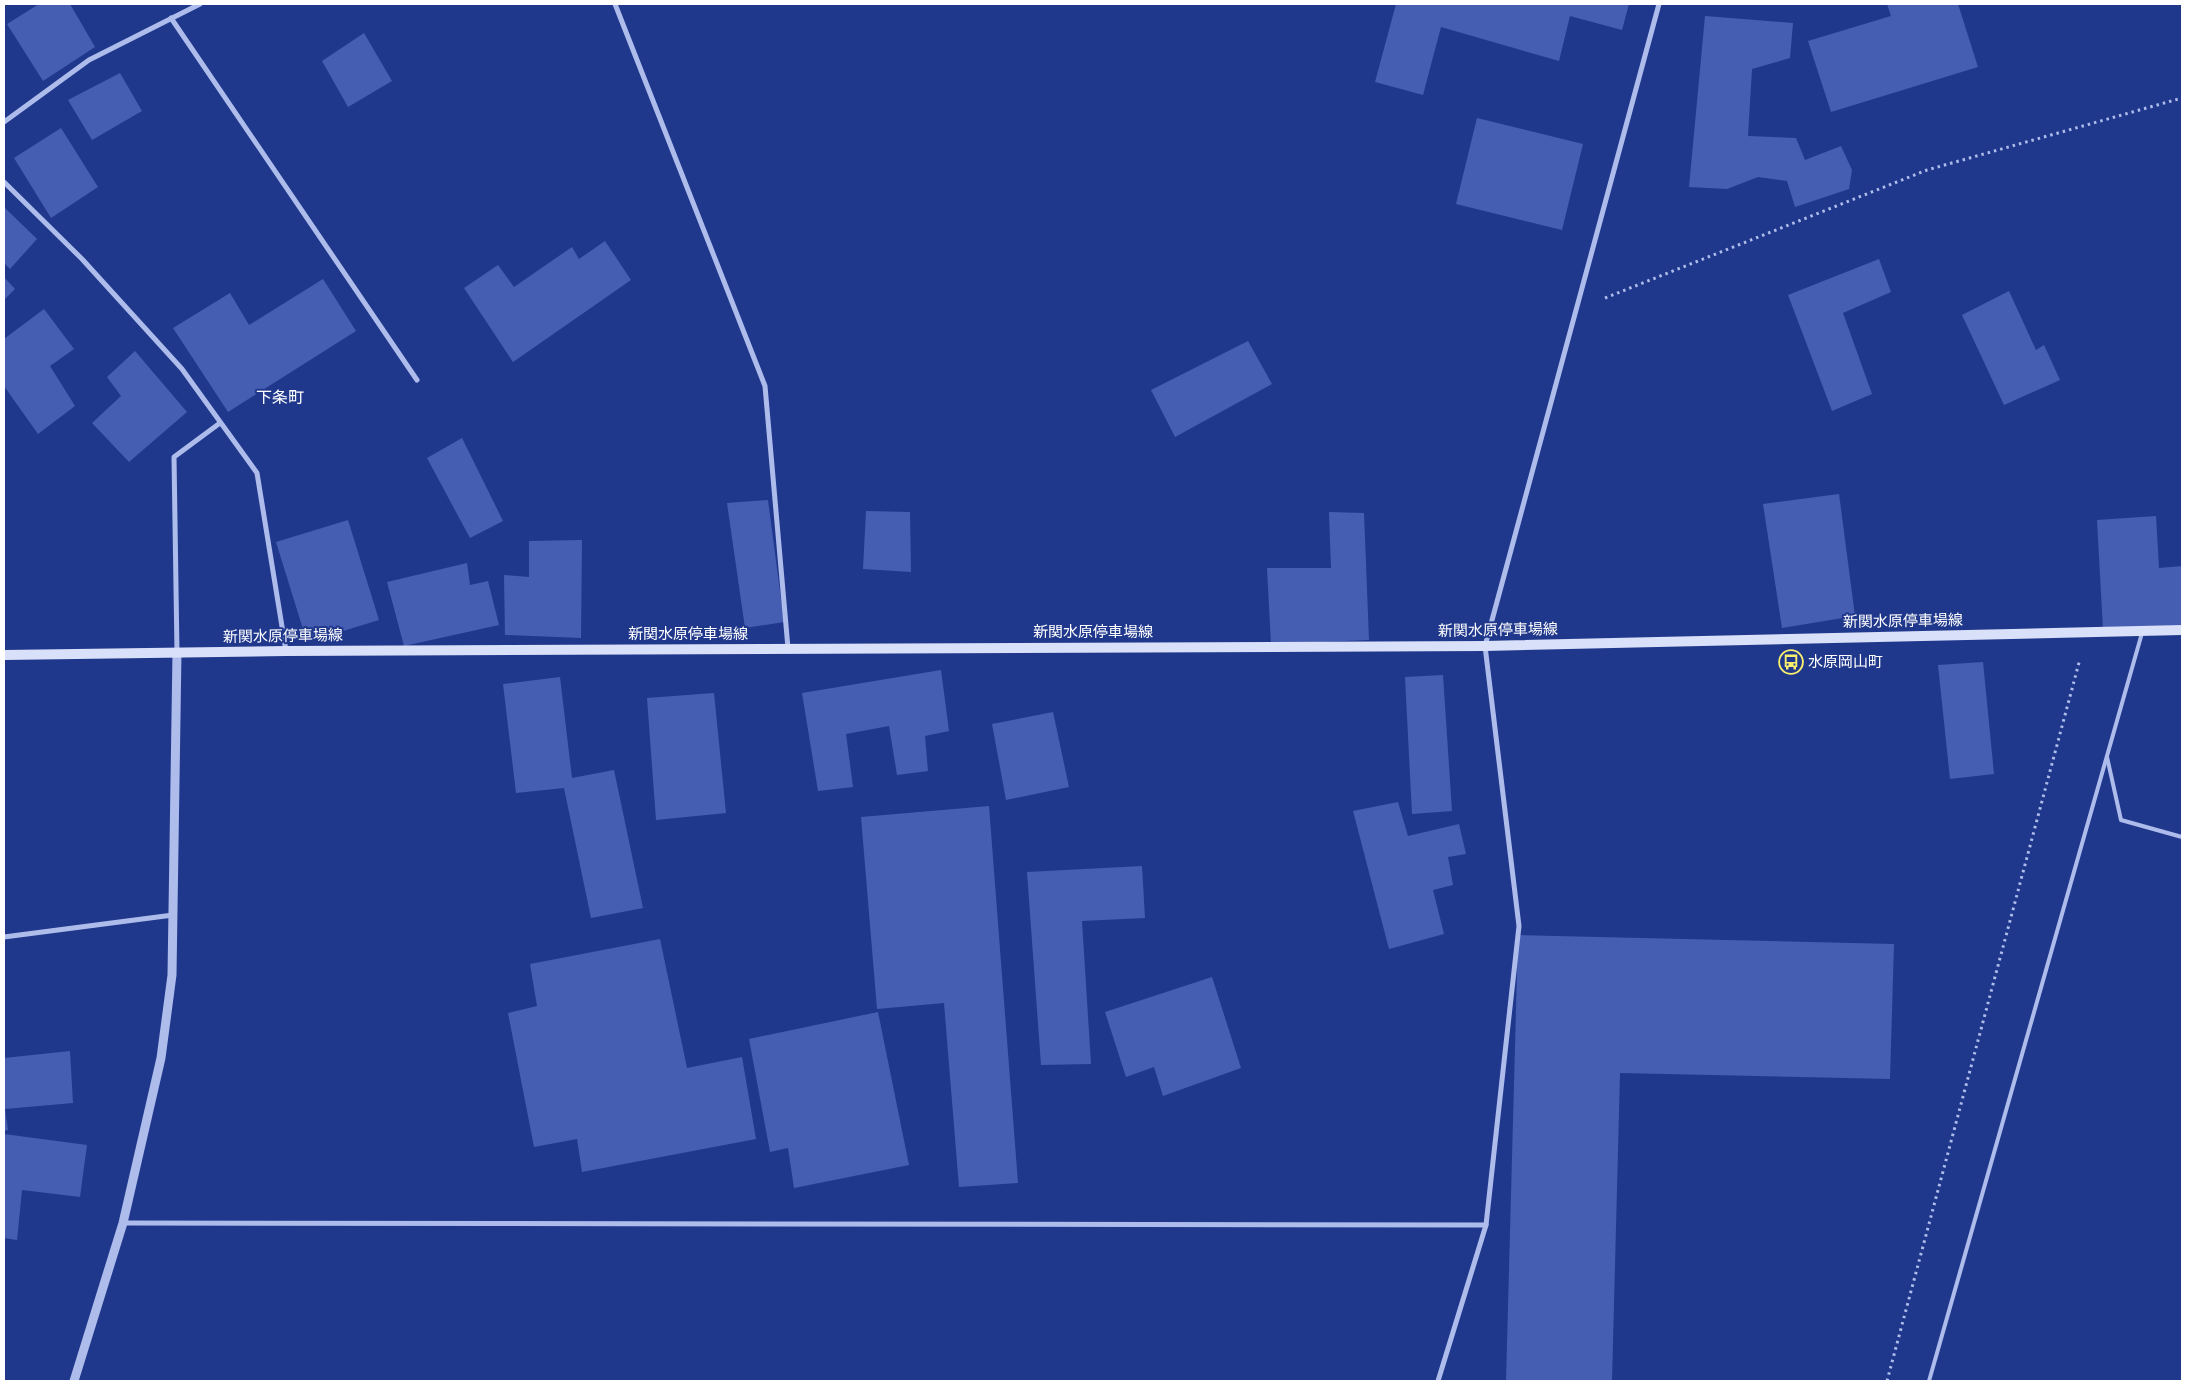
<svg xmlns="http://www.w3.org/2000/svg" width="2186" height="1385" viewBox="0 0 2186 1385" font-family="'Roboto Condensed','Noto Sans JP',sans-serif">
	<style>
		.building { fill: #455eb2 }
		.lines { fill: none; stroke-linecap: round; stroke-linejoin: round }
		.path { stroke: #aebcec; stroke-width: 3; stroke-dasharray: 2.5 4; stroke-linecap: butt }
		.service { stroke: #aebcec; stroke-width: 4 }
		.minor { stroke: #aebcec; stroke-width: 5 }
		.tertiary { stroke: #aebcec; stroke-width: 9 }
		.secondary { stroke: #d9e0f9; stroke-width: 10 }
		.labels { text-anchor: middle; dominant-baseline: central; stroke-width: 4; stroke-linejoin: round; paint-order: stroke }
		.street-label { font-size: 15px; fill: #fff; stroke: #20388c }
		.poi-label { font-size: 15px; fill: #fff; stroke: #20388c; text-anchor: start }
		.neighbourhood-label { font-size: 16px; fill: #fff; stroke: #20388c }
	</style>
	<rect width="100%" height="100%" fill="#20388c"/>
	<g class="building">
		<path d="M39 4H70L95 47 43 81 7 24Z"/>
		<path d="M1396 4H1629L1622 30 1570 16 1559 61 1441 27 1423 95 1375 82Z"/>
		<path d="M1887 4H1958L1978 67 1831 112 1808 41 1891 16Z"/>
		<path d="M1705 16 1793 23 1790 58 1752 69 1748 136 1796 138 1805 160 1841 146 1852 170 1849 189 1795 207 1787 181 1758 177 1727 189 1689 187Z"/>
		<path d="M364 33 392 81 348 107 322 61Z"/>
		<path d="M120 73 142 111 92 140 68 100Z"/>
		<path d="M1477 118 1583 144 1562 230 1456 204Z"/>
		<path d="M61 128 98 187 51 218 14 158Z"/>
		<path d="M4 207 37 239 10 269 4 263Z"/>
		<path d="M605 241 631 280 513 362 464 288 498 265 514 287 572 247 579 259Z"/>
		<path d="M1879 259 1891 292 1843 313 1872 394 1832 411 1788 295Z"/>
		<path d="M4 277 15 289 4 300Z"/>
		<path d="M323 279 356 331 228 412 173 328 230 293 249 325Z"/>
		<path d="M2009 291 2036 350 2044 345 2060 380 2004 405 1962 315Z"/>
		<path d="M44 309 74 349 50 366 75 406 38 434 4 386V339Z"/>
		<path d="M1248 341 1272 384 1175 437 1151 390Z"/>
		<path d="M135 351 187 412 129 462 92 423 121 396 107 377Z"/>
		<path d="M462 438 503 521 470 538 427 458Z"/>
		<path d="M1839 494 1855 616 1782 628 1763 504Z"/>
		<path d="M768 500 784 622 745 628 727 503Z"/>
		<path d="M866 511 910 512 911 572 863 569Z"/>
		<path d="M1329 512 1364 513 1369 640 1271 644 1267 568H1331Z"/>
		<path d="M2156 516 2159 568 2182 566V628L2103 630 2097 520Z"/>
		<path d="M348 520 379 620 307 642 276 542Z"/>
		<path d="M582 540 581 638 505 635 504 575 529 577V541Z"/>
		<path d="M467 563 470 585 488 581 499 625 404 646 387 582Z"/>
		<path d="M1983 662 1994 774 1950 779 1938 665Z"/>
		<path d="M941 670 949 731 925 736 928 771 897 775 889 726 846 734 853 787 818 791 802 693Z"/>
		<path d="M1443 675 1452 811 1412 814 1405 677Z"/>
		<path d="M560 677 572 778 614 770 643 908 591 918 564 788 516 793 503 684Z"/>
		<path d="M714 693 726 813 656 820 647 698Z"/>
		<path d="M1053 712 1069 787 1006 800 992 724Z"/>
		<path d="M1398 802 1408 836 1459 824 1466 854 1448 857 1453 885 1433 890 1444 934 1389 949 1353 811Z"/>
		<path d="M989 806 1018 1183 959 1187 944 1003 877 1009 861 817Z"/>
		<path d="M1142 866 1145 918 1082 921 1091 1064 1041 1065 1027 872Z"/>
		<path d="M1518 935 1894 944 1890 1079 1620 1073 1612 1381H1506Z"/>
		<path d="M660 939 687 1068 742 1057 756 1139 582 1172 577 1139 534 1147 508 1013 537 1006 530 964Z"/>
		<path d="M1212 977 1241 1068 1163 1096 1154 1067 1126 1077 1105 1012Z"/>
		<path d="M878 1012 909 1165 794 1188 788 1148 770 1152 749 1039Z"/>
		<path d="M70 1051 73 1103 5 1109 8 1130 4 1131V1058Z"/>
		<path d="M4 1134 87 1145 80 1197 22 1190 17 1240 4 1238Z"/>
	</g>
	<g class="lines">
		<g class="path">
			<path d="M1605 298 1927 170 2182 98"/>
			<path d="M1887 1381 2080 659"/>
		</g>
		<g class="service">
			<path d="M2107 757 2121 820 2182 837"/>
			<path d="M1929 1381 2142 633"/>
		</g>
		<g class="minor">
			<path d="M615 4 765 386 788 648"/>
			<path d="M171 18 417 380"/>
			<path d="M4 122 89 60 200 4"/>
			<path d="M4 182 82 259 182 369 257 473 286 651"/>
			<path d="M177 652 174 457 220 423"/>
			<path d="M4 937 173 915"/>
			<path d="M123 1223 1486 1225"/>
			<path d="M1438 1381 1486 1225 1519 926 1485 646 1659 4"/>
		</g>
		<path class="tertiary" d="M74 1381 123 1223 161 1058 172 975 177 652"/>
		<path class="secondary" d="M4 655 286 651 1485 646 2182 630"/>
	</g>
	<defs>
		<g id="bus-ring" transform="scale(1.25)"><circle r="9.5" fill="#20388c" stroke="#f9ef6e" stroke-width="1.5"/><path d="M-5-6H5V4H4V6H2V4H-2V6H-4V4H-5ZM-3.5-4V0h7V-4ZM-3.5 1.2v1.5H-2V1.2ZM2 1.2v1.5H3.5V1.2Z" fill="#f9ef6e"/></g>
	</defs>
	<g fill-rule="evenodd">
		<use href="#bus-ring" x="1791" y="662"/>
	</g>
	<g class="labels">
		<g class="street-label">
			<text transform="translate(1903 621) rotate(-1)">新関水原停車場線</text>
			<text transform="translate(1498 630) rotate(-1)">新関水原停車場線</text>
			<text x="1093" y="632">新関水原停車場線</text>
			<text x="688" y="634">新関水原停車場線</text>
			<text transform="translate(283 636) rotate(-1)">新関水原停車場線</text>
		</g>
		<g class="poi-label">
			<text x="1808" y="662">水原岡山町</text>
		</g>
		<g class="neighbourhood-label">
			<text x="280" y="397">下条町</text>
		</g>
	</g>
	<rect width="2186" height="1385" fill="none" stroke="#ffffff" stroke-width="10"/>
</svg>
